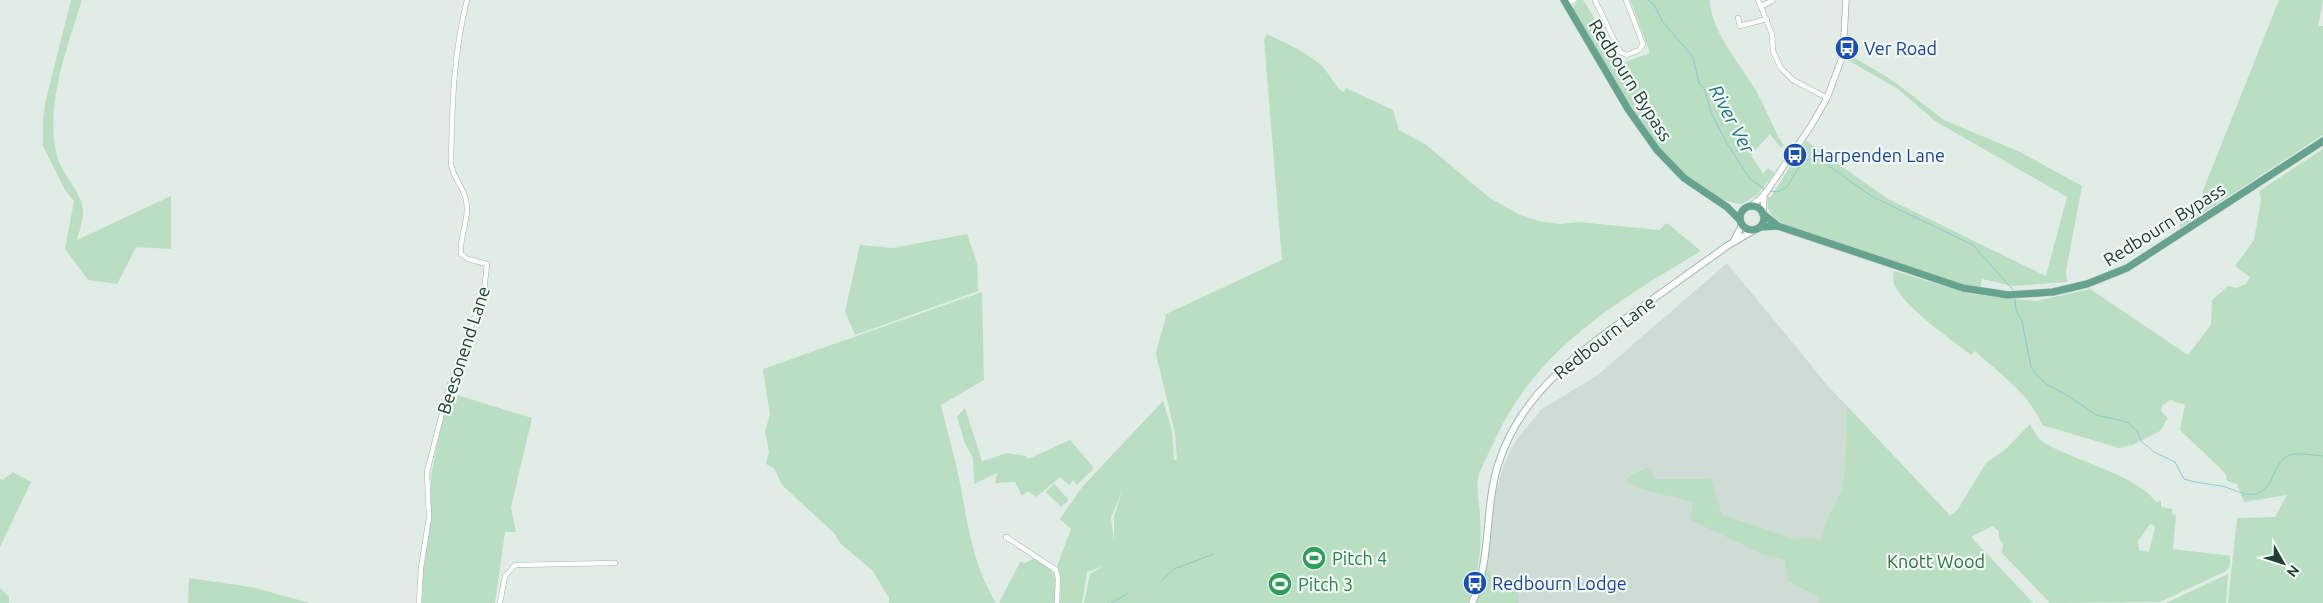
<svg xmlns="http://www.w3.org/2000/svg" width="2323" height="603" viewBox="0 0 2323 603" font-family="Ubuntu,sans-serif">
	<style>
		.built { fill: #cfdcd5 }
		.green { fill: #badec1; fill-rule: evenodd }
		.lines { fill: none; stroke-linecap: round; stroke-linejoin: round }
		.stream { stroke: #88ccd3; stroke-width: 1 }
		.minor-casing { stroke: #a4b4ae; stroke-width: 5.5 }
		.tertiary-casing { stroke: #a4b4ae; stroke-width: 7 }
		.secondary-casing { stroke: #9fb8ae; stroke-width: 8 }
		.primary-casing { stroke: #c1c9c6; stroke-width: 8 }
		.minor { stroke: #fff; stroke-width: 4.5 }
		.tertiary { stroke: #fff; stroke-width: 5.5 }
		.secondary { stroke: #fff; stroke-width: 6 }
		.primary { stroke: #65a38f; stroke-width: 7 }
		.labels { text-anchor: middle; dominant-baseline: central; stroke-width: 4.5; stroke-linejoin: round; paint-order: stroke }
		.transit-label { font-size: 18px; fill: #164399; stroke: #f2f9f5; text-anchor: start }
		.street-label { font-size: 18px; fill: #213d34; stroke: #f2f9f5 }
		.leisure-label { font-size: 18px; fill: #27864d; stroke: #f2f9f5; text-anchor: start }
		.park-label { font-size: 18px; fill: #2a7542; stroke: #f2f9f5 }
		.water-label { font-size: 19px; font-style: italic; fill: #1a717b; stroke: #f2f9f5 }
	</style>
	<rect width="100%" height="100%" fill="#e1ece7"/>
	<path class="built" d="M1727 263 1828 386 2033 603H1475L1487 562 1496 492 1503 467 1516 440 1541 410 1599 374Z"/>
	<g class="green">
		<path d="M71 0H82C67 48 46 102 56 152 60 174 81 189 83 211 84 219 79 232 77 240L171 196V249L136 247 117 284 88 280 65 249 74 201 65 190 43 146V120L45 103Z"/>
		<path d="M1578 0H1583L1623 63 1650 53 1630 0H1710C1710 30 1740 64 1755 89 1764 105 1771 122 1779 138L1784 145 1781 148 1770 134 1751 155 1763 174 1768 168 1774 173 1757 195 1742 204C1671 199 1605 64 1573 8Z"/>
		<path d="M2279 0H2323L2318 26H2323V135L2180 228V221L2198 203Z"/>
		<path d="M1267 34C1285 43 1305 51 1321 65 1330 74 1333 84 1343 92L1346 88 1393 110 1399 130 1425 144 1490 198 1518 214 1538 221 1560 224 1579 222 1659 230 1667 223 1701 251C1617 301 1534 350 1493 444 1488 455 1480 468 1478 479 1476 491 1480 506 1480 517 1482 544 1479 578 1467 603H1084L1090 574 1104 566 1087 572 1082 603H1060L1061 581 1057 566 1071 529 1060 519 1082 487 1163 401 1172 430 1174 460 1177 459 1175 433 1156 354C1158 340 1164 328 1166 314L1282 260 1264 39ZM1122 491 1114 517V541L1111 518Z"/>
		<path d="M1848 54 1892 80 1944 120 2020 152 2082 186 2066 271 2067 282 2012 286 1982 279 1980 288 1962 285 1794 228C1779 222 1765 216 1768 197H1771L1806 141 1888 199 2046 276 2067 197 1935 121 1898 89 1846 59Z"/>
		<path d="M2323 149V603H2228L2237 518 2275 517 2287 495 2244 502 2237 484 2227 481 2226 475 2220 468 2180 430 2185 405 2170 400 2162 406 2161 411 2168 418 2160 431 2132 445 2119 448 2042 425C2030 394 1999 373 1975 351L1971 355C1953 341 1900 304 1894 283 1893 279 1893 275 1894 271L1971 294 2014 299 2036 301 2090 289 2188 355 2211 325 2212 300 2228 286 2236 288 2246 284 2250 277 2235 266 2254 240 2261 200 2259 191Z"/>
		<path d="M967 234 977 263 978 291 855 335 845 311 860 245 893 248Z"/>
		<path d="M982 292 984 380 941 405C947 431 955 457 960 483 968 527 973 564 996 603H889V598L873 571 841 544 834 533 782 485 774 468 766 464 769 452 765 431 770 415 763 369Z"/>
		<path d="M450 393 532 418 511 507 516 532H505L495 603H422L423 574 431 519V477L441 423Z"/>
		<path d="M1847 406 1950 516 1958 509 1986 463 2006 449 2030 424C2033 429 2036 436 2040 440 2069 460 2135 473 2156 502L2161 501V507L2172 509V514L2176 515 2173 549 2230 556V566L2226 571 2160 602 2050 603 2002 553 2003 544 1999 538V531L1992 526 1971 537 2033 603H1819V597L1788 581 1785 560 1764 555 1691 520 1693 502 1638 488 1625 481 1631 475 1651 466 1653 479H1711L1722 515 1794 539 1816 538 1820 543 1827 520 1841 492 1845 472ZM2150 524 2155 526 2149 552 2139 550 2138 541Z"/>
		<path d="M965 408 982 461 1008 453 1026 456 1028 459 1070 440 1094 468 1077 485 1073 480 1069 485 1060 477 1036 497 1028 491 1022 496 1015 482 995 483 997 473 974 484 973 458 965 444 957 417Z"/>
		<path d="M13 472 31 482 0 547V479L3 480Z"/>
		<path d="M1054 484 1069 500 1061 507 1046 492Z"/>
		<path d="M1035 558C1058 572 1057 577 1055 603H999L1020 562 1025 563Z"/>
		<path d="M1487 562 1493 587 1518 591V603H1475Z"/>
		<path d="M2228 574 2226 603H2166Z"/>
		<path d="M189 578 251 587 310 603H188Z"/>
		<path d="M0 588 9 597V603H0Z"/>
	</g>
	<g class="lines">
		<g class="stream">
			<path d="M1648 0 1654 5 1663 22 1693 57 1699 83 1705 90 1711 113 1728 145 1750 179 1764 189"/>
			<path d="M1770 191 1777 192 1787 187 1801 163 1810 159 1821 160 1871 196 1973 245 2014 291"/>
			<path d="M2015 299 2016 310 2022 321 2031 367 2037 376 2048 385 2070 397 2096 415 2127 422 2137 431 2141 441 2154 452 2175 462 2184 479C2196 483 2209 484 2222 486 2234 489 2250 500 2262 491 2267 488 2271 481 2273 476 2284 447 2297 454 2323 456"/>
			<path d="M1162 580 1174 569 1214 554"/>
			<path d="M1111 603 1127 594"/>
		</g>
		<g class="minor-casing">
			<g id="minor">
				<path d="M1595 0 1620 52 1627 55 1639 50 1643 44 1626 0"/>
				<path d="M1758 0 1772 34 1773 51 1780 67 1793 80 1827 98"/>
				<path d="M1565 4 1574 0"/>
				<path d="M1762 6 1773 0"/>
				<path d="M1738 18 1740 26 1767 19"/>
				<path d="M1006 537 1056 570 1058 578 1057 603"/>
				<path d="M419 603 421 568 429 517 427 472 448 390 484 292 487 264 468 259 461 254C459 236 470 219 466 200 463 186 453 178 451 164 452 108 453 55 467 0"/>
				<path d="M500 603 505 576 515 565 615 563"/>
			</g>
		</g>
		<g class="tertiary-casing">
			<g id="tertiary">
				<path d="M1751 206 1764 195 1811 126 1827 98 1843 55 1846 0"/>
				<path d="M1763 213 1764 195"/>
			</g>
		</g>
		<g class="secondary-casing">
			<g id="secondary">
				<path d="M1734 241 1742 225"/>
				<path d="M1472 603C1492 560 1484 510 1498 465 1519 397 1571 359 1625 319 1659 295 1693 270 1727 246L1754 230"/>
			</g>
		</g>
		<g class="primary-casing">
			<g id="primary">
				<path d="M1564 0 1628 109 1657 150 1684 178 1727 207 1740 220"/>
				<circle cx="1752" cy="218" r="12"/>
				<path d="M1763 214 1778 226"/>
				<path d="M1761 227 1778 226 1963 288 2008 295 2053 292 2087 284 2127 268 2323 141"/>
			</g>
		</g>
		<use href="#minor" class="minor"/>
		<use href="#tertiary" class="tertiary"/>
		<use href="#secondary" class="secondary"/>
		<use href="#primary" class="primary"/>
	</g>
	<defs>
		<g id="bus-disc" transform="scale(1.25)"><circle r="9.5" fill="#1a4fb4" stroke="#f2f9f5"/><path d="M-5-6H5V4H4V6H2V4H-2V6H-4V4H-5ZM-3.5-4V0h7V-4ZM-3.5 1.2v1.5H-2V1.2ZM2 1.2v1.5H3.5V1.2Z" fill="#fff"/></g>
		<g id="stadium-disc" transform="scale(1.25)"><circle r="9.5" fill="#2e9e5b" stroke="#f2f9f5"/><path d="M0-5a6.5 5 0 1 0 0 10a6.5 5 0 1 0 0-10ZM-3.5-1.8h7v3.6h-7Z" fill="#fff"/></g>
	</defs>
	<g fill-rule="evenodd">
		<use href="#bus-disc" x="1847" y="48"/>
		<use href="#bus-disc" x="1795" y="155"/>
		<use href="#stadium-disc" x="1314" y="558"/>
		<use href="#bus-disc" x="1475" y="583"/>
		<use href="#stadium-disc" x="1280" y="584"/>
	</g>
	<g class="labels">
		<g class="transit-label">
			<text x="1864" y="48">Ver Road</text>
			<text x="1812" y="155">Harpenden Lane</text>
			<text x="1492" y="583">Redbourn Lodge</text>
		</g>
		<g class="street-label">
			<text transform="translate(1631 80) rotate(58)">Redbourn Bypass</text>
			<text transform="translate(2164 224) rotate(-32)">Redbourn Bypass</text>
			<text transform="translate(1604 337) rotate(-38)">Redbourn Lane</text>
			<text transform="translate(463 350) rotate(-72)">Beesonend Lane</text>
		</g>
		<g class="leisure-label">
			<text x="1332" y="558">Pitch 4</text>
			<text x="1298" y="584">Pitch 3</text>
		</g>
		<g class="park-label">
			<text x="1936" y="561">Knott Wood</text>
		</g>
		<g class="water-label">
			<text transform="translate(1732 119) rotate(62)">River Ver</text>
		</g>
	</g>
	<g transform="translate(2283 563) rotate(129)" stroke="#f2f9f5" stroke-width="4" paint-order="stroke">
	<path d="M0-4L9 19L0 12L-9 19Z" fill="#213d34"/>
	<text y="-8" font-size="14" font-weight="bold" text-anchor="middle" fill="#213d34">N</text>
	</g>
</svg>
